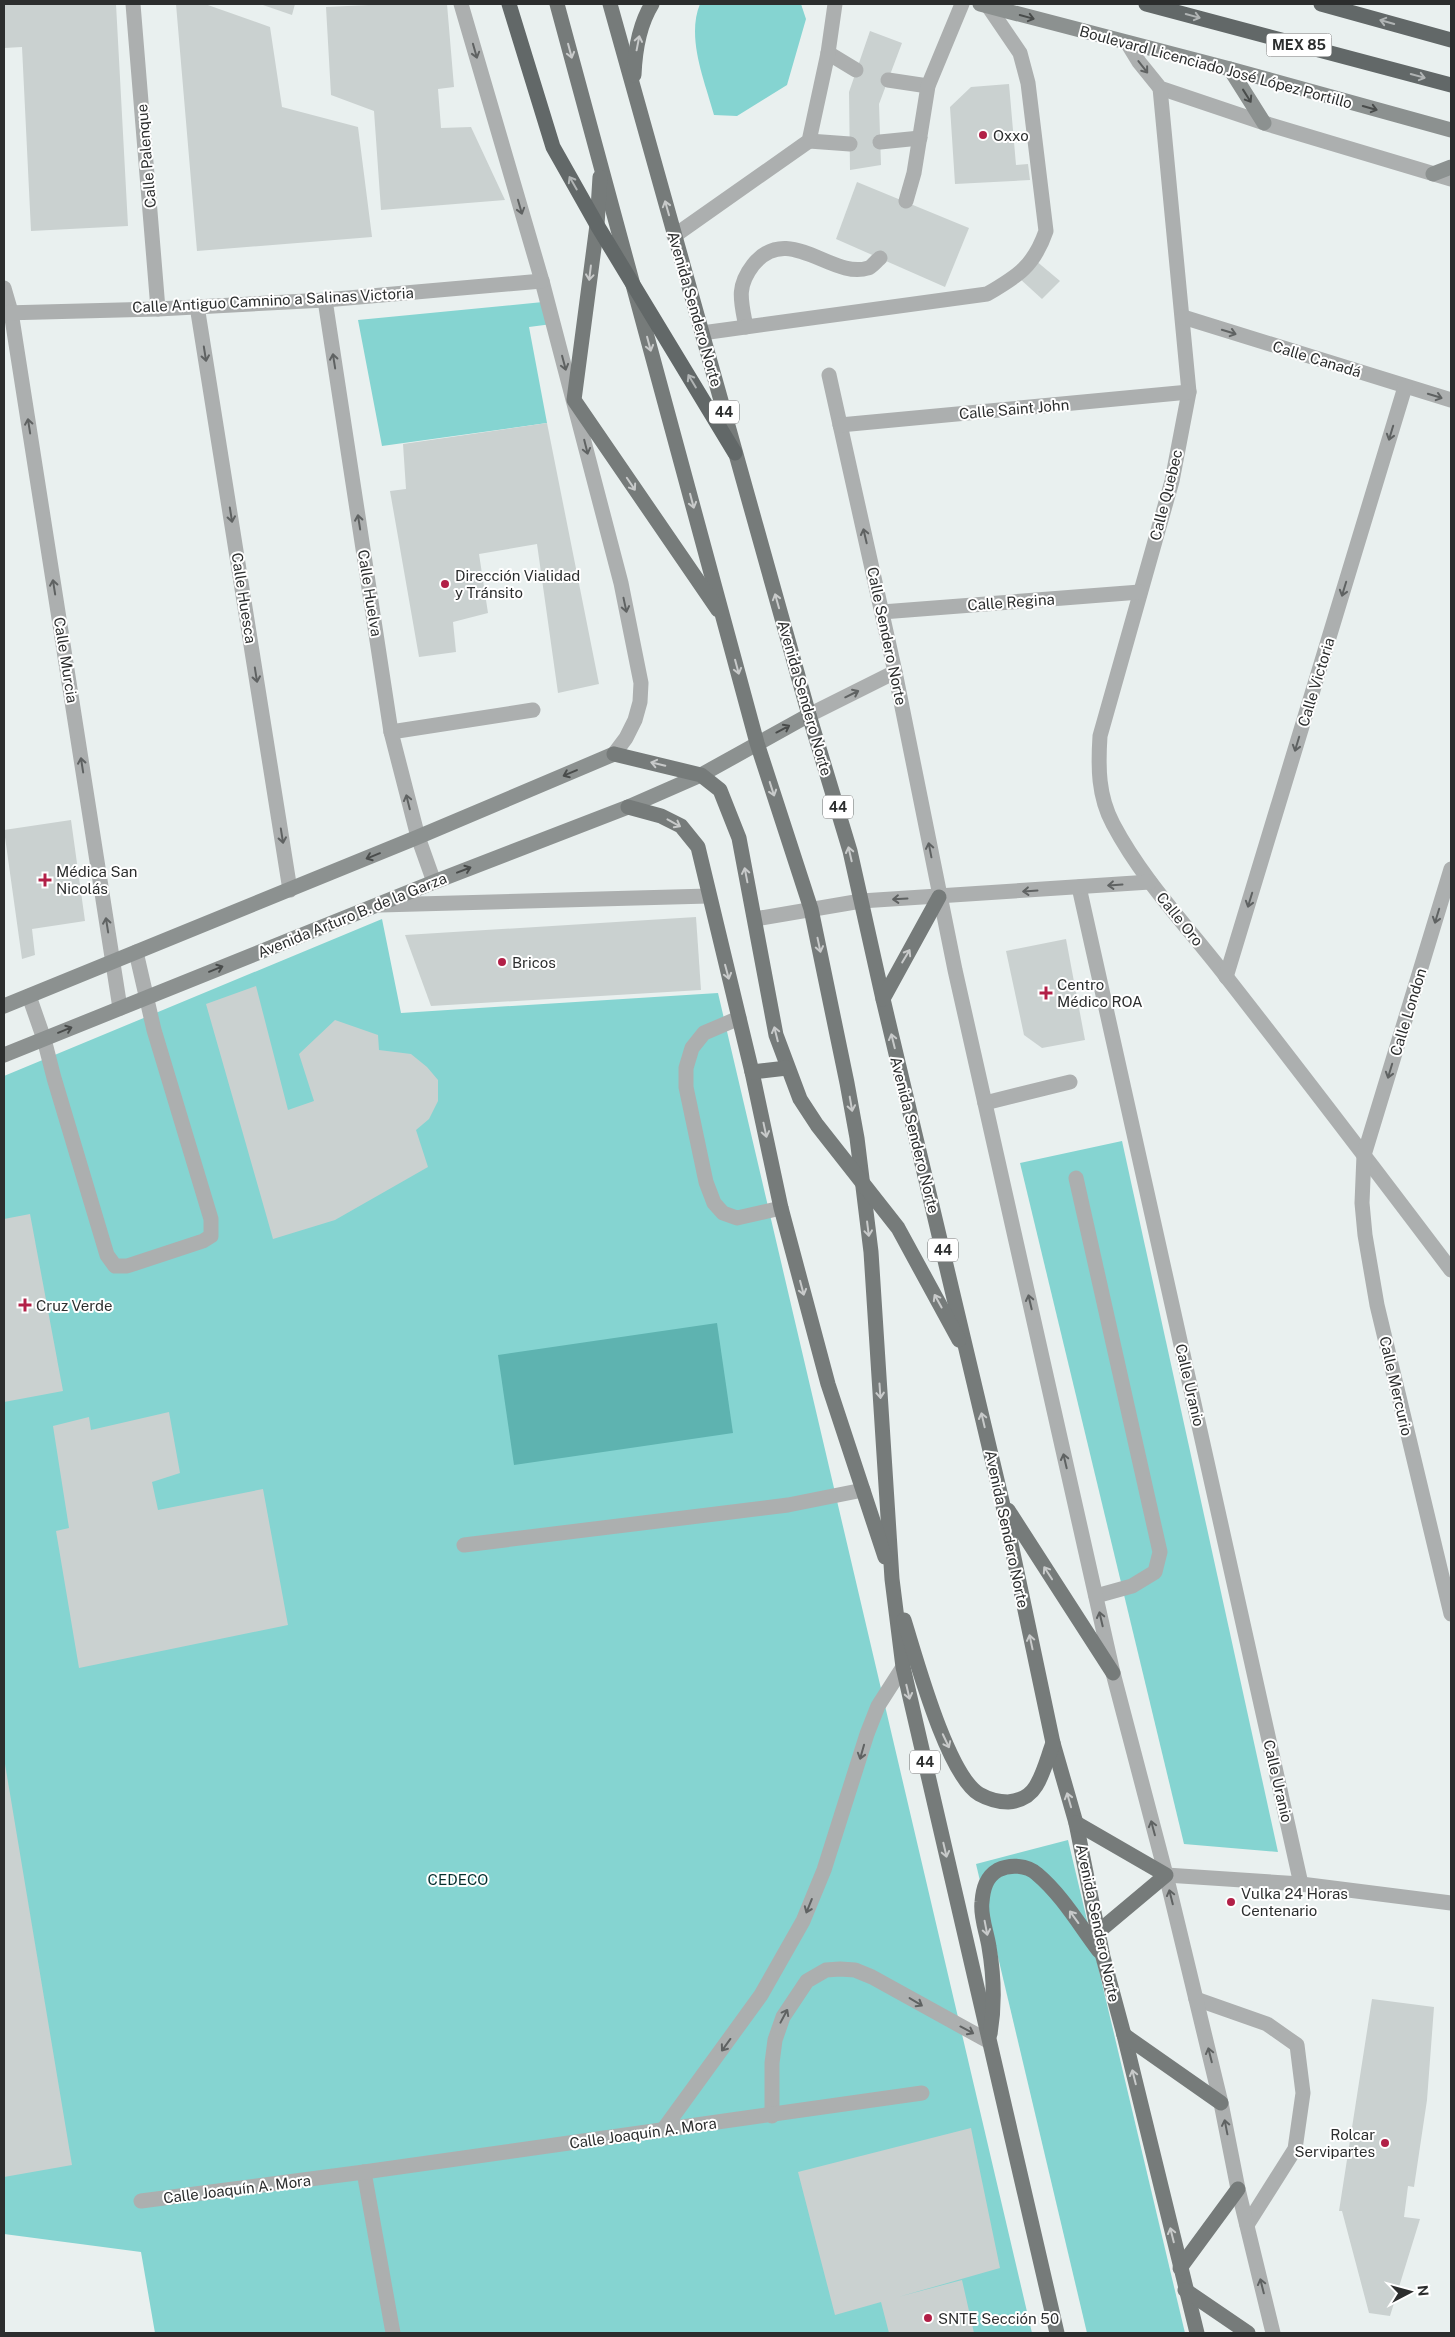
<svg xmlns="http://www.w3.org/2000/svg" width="1455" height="2337" viewBox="0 0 1455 2337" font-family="'Public Sans',sans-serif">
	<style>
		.green { fill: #85d4d1 }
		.water { fill: #5eb3b0 }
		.building { fill: #cad1d0 }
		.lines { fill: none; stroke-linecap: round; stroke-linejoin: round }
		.lane { stroke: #acafaf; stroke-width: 15 }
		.street { stroke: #acafaf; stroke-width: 15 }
		.secondary { stroke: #8c9190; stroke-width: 15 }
		.primary { stroke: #767b7a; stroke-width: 15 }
		.highway { stroke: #626868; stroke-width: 15 }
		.oneway { stroke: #b0b4b4 }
		.oneway2 { stroke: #494c4b }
		.oneway3 { stroke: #c8caca }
		.oneway4 { stroke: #5f6262 }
		.poi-dot { fill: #b22047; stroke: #fff; stroke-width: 2 }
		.labels { text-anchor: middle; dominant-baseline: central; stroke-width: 4; stroke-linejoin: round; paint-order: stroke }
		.shield { fill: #fff; stroke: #6b6d6d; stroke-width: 1 }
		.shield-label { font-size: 14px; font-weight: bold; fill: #2c2e2e }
		.street-label { font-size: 15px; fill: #2c2e2e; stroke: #fff }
		.poi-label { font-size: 15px; fill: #2c2e2e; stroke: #fff; text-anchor: start }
		.park-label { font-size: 15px; fill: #05302f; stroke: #fff }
	</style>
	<rect width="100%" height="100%" fill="#e9f0ef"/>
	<g class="green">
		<path d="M700 4H801L806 19 787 85 737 116 714 115C705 81 686 38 700 4Z"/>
		<path d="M543 302 552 324 529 327 547 423 382 446 358 320Z"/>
		<path d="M382 919 401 1013 718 993 1032 2333H155L141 2252 4 2234V1076Z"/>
		<path d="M1122 1141 1278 1852 1184 1844 1020 1163Z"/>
		<path d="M1068 1840 1185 2333H1087L976 1864Z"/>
	</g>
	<path class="water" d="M717 1323 733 1433 514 1465 498 1355Z"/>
	<g class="building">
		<path d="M4 4H116L128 226 31 231 22 47 4 48Z"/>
		<path d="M176 4H205L270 27 282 107 358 127 372 237 197 251Z"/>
		<path d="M260 4H295L292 15Z"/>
		<path d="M390 4H447L454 87 438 89 441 128 471 127 505 200 381 210 374 111 331 95 326 7Z"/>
		<path d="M870 31 902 43 879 104 881 165 850 170 849 92Z"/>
		<path d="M1009 84 1016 165 1028 164 1030 180 955 184 950 107 971 87Z"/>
		<path d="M857 182 969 228 945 287 836 239Z"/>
		<path d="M1035 260 1060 281 1042 299 1019 278Z"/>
		<path d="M547 423 599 684 558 693 537 544 479 554 488 613 453 622 456 652 419 657 390 491 406 489 403 444Z"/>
		<path d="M71 820 85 921 32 929 35 955 22 959 4 830Z"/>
		<path d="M696 917 701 990 431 1006 405 935Z"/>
		<path d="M1066 939 1085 1040 1042 1048 1024 1035 1006 951Z"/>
		<path d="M256 986 288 1110 314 1101 299 1054 335 1020 378 1035 379 1050 411 1054 427 1067 438 1080V1101L429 1119 416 1130 428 1167 335 1220 273 1239 206 1004Z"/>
		<path d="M30 1214 63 1391 4 1402V1219Z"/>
		<path d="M169 1412 180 1473 152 1482 158 1510 263 1489 288 1625 79 1668 56 1531 69 1528 53 1426 89 1417 91 1430Z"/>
		<path d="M4 1758 72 2165 4 2177Z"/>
		<path d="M1372 1999 1434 2007 1427 2100 1414 2187 1408 2186 1404 2217 1420 2219 1390 2316 1369 2313 1342 2211H1339Z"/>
		<path d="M971 2128 1000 2268 898 2297 962 2280 974 2333H889L881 2302 835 2315 798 2172Z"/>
	</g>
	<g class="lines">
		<g class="lane">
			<path d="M828 53 856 70"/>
			<path d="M888 80 928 86"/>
			<path d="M809 141 850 144"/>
			<path d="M880 142 920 138"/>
			<path d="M906 201 914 173 928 86 962 4"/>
			<path d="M674 236 809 141 828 53 835 4"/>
			<path d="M4 288 11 312"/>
			<path d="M746 327C741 301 736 287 753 265 788 221 832 280 868 268 872 267 876 261 880 258"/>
			<path d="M702 333 987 294C1018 276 1034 266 1046 231L1028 83 1020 53 988 6"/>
			<path d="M391 732 533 710"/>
			<path d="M380 905 709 896"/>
			<path d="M29 996 44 1039 54 1078 107 1255 115 1266H127L203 1241 211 1236V1219L154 1030 136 952"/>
			<path d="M739 1018 704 1033 692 1048 686 1068V1087L706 1182 714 1203 723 1213 737 1218 781 1208"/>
			<path d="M985 1103 1070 1082"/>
			<path d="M1076 1178 1160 1552 1155 1572 1132 1586 1096 1596"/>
			<path d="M464 1545 788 1505 863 1490"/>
			<path d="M1196 1999 1267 2024 1297 2045 1303 2093 1295 2149 1247 2225"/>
			<path d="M772 2116V2063L775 2040 783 2017 807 1981 826 1970 840 1969 855 1970 872 1977 988 2041"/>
			<path d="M663 2130 761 1995 803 1921 824 1870 867 1734 878 1706 903 1667"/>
		</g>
		<g class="street">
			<path d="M133 4 158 309"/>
			<path d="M461 4 542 281 621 583 641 683 640 702 635 720 626 738 614 754"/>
			<path d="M1128 44 1139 62 1160 88 1264 123 1451 179"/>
			<path d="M1160 88 1189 392 1172 481 1100 736C1098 767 1098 796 1113 824 1143 881 1189 928 1228 979 1303 1075 1377 1172 1451 1270"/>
			<path d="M325 300 391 732 418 837 434 882"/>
			<path d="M197 306 290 890"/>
			<path d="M11 312 120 1008"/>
			<path d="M4 313 158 309 325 300 542 281"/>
			<path d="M1183 317 1451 400"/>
			<path d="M829 375 895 672 955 970 1113 1673 1166 1875 1221 2103 1238 2189 1273 2333"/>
			<path d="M840 425 1189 392"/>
			<path d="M882 612 1140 592"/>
			<path d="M809 715 895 672"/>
			<path d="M1451 869 1364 1155 1362 1203 1365 1235 1377 1305 1451 1614"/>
			<path d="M1079 887 1301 1884"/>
			<path d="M755 919 861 901 1150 882"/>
			<path d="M1226 977 1405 387"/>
			<path d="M1166 1875 1301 1884 1451 1903"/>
			<path d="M364 2172 393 2333"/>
			<path d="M141 2201 364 2172 922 2093"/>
		</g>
		<g class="secondary">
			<path d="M980 4 1230 69 1451 130"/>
			<path d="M1230 69 1264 123"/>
			<path d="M1433 174 1451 167"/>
			<path d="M4 1006 418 837 614 754"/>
			<path d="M4 1055 434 882 628 807 701 775 809 715"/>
		</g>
		<g class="primary">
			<path d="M557 4 757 743 811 909 847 1083 857 1138 871 1252 892 1579 903 1667 1057 2333"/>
			<path d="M610 4 809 715 850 851 883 999 1002 1501 1053 1743 1076 1823 1103 1957 1124 2035 1197 2333"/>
			<path d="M634 75C635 51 639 25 652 4"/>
			<path d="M600 177 597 225 574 400 718 610"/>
			<path d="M614 754 701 775 720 790 739 838 776 1035 800 1099 817 1125 898 1228 959 1340"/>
			<path d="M628 807 661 816 681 826 698 847 752 1072 781 1208 828 1384 885 1557"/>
			<path d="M883 999 939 897"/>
			<path d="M752 1072 787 1068"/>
			<path d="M1008 1510 1113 1673"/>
			<path d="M904 1620C916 1658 947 1774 979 1794 988 1799 998 1802 1008 1802 1020 1801 1030 1796 1036 1786 1044 1773 1048 1756 1053 1743"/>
			<path d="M1076 1823 1166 1875 1098 1932"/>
			<path d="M990 2034C995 2005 994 1976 989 1947 987 1933 980 1916 982 1902 983 1889 986 1877 998 1870 1010 1864 1027 1865 1037 1874 1062 1895 1080 1926 1099 1951"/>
			<path d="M1124 2035 1221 2103"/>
			<path d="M1180 2268 1238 2189"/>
			<path d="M1185 2290 1248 2333"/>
		</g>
		<g class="highway">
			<path d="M509 4 553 147 597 225 735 453"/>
			<path d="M1146 4 1451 85"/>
			<path d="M1321 4 1451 40"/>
		</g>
	</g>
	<defs><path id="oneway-shaft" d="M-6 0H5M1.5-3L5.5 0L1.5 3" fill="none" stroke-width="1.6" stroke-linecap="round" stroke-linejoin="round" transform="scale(1.25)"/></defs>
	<g class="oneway">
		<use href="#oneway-shaft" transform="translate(1193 16) rotate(15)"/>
		<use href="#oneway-shaft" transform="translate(1387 22) rotate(-164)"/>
		<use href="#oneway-shaft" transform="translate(1418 76) rotate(15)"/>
		<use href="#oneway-shaft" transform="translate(573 183) rotate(-120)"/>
		<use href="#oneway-shaft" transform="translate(692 381) rotate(-121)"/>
	</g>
	<g class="oneway2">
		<use href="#oneway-shaft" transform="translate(1027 17) rotate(15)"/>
		<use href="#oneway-shaft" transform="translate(1247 96) rotate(58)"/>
		<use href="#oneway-shaft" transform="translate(1370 108) rotate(16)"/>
		<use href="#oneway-shaft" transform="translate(783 729) rotate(-28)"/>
		<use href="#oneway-shaft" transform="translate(570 773) rotate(157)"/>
		<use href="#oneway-shaft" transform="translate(373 856) rotate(158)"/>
		<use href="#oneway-shaft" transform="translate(464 870) rotate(-21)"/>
		<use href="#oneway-shaft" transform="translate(216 969) rotate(-22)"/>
		<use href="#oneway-shaft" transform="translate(65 1030) rotate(-22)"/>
	</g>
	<g class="oneway3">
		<use href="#oneway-shaft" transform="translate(638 43) rotate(-79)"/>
		<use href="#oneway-shaft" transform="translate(570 51) rotate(75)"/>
		<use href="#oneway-shaft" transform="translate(667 208) rotate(-106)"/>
		<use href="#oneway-shaft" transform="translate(590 273) rotate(97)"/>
		<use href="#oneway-shaft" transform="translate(649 344) rotate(75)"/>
		<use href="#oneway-shaft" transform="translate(631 484) rotate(56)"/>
		<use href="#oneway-shaft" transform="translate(692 501) rotate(75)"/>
		<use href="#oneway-shaft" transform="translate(777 601) rotate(-106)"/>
		<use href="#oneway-shaft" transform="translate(737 667) rotate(75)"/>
		<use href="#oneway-shaft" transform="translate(658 764) rotate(-166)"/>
		<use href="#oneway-shaft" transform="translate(772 789) rotate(72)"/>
		<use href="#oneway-shaft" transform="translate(674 823) rotate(29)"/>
		<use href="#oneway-shaft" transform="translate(850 854) rotate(-103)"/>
		<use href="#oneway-shaft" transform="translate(746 875) rotate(-101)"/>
		<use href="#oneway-shaft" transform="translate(819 945) rotate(78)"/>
		<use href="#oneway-shaft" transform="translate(906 956) rotate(-59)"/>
		<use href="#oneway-shaft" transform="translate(727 972) rotate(75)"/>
		<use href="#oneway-shaft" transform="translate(776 1034) rotate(-104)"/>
		<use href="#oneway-shaft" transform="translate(893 1041) rotate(-104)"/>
		<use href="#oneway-shaft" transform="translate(851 1104) rotate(80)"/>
		<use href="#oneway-shaft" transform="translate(765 1130) rotate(78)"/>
		<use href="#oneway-shaft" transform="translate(868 1229) rotate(83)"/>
		<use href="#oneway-shaft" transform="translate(802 1288) rotate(75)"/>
		<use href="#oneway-shaft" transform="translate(938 1301) rotate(-119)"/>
		<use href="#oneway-shaft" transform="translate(880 1391) rotate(86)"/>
		<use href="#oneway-shaft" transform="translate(983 1420) rotate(-103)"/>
		<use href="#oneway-shaft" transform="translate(1048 1573) rotate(-123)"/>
		<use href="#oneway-shaft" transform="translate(1031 1642) rotate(-102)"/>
		<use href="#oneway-shaft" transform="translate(908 1692) rotate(77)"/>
		<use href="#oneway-shaft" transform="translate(946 1741) rotate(65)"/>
		<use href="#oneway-shaft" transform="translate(1069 1800) rotate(-106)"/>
		<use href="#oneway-shaft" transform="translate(945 1850) rotate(77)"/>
		<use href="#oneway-shaft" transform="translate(1074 1917) rotate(-126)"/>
		<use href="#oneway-shaft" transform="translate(986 1928) rotate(79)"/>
		<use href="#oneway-shaft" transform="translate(1134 2077) rotate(-104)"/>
		<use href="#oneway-shaft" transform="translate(1172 2235) rotate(-104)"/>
	</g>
	<g class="oneway4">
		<use href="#oneway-shaft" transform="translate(475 51) rotate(74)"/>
		<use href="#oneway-shaft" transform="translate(1143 67) rotate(52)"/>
		<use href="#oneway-shaft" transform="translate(520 207) rotate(74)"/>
		<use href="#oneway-shaft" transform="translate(1229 332) rotate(17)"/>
		<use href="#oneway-shaft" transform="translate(205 354) rotate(81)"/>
		<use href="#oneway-shaft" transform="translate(334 361) rotate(-99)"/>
		<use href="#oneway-shaft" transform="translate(564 363) rotate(75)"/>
		<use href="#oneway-shaft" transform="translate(1435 396) rotate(17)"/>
		<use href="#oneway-shaft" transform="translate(29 426) rotate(-99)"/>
		<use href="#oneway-shaft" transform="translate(1391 433) rotate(107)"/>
		<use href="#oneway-shaft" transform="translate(586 447) rotate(76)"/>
		<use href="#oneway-shaft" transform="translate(231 515) rotate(81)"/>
		<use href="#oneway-shaft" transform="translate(359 522) rotate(-99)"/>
		<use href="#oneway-shaft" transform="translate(865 536) rotate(-103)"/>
		<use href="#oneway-shaft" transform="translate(54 587) rotate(-99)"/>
		<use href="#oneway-shaft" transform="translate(1344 589) rotate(107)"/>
		<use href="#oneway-shaft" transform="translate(625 605) rotate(78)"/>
		<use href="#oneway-shaft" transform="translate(256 675) rotate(81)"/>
		<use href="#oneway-shaft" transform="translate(852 694) rotate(-26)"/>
		<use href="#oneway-shaft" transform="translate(1297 744) rotate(107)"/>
		<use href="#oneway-shaft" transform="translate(82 765) rotate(-99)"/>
		<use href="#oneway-shaft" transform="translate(408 802) rotate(-104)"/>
		<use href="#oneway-shaft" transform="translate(282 836) rotate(81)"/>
		<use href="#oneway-shaft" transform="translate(930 850) rotate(-101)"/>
		<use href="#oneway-shaft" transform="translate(1115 885) rotate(176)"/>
		<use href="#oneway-shaft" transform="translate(1030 891) rotate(176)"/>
		<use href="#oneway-shaft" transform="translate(900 899) rotate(177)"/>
		<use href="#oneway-shaft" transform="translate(1250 900) rotate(107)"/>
		<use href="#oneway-shaft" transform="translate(1437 916) rotate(107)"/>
		<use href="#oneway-shaft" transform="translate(107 925) rotate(-99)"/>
		<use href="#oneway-shaft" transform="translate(1390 1071) rotate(107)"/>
		<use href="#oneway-shaft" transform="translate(1030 1302) rotate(-103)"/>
		<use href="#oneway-shaft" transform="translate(1065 1461) rotate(-103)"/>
		<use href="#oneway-shaft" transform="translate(1101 1619) rotate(-103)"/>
		<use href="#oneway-shaft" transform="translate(862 1752) rotate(106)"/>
		<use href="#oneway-shaft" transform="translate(1153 1828) rotate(-105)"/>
		<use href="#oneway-shaft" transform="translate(1171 1897) rotate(-104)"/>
		<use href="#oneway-shaft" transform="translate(809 1906) rotate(112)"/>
		<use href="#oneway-shaft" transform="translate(916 2002) rotate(31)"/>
		<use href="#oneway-shaft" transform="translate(784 2016) rotate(-62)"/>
		<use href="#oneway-shaft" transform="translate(967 2030) rotate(28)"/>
		<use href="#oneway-shaft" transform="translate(726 2045) rotate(126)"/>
		<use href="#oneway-shaft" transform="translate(1210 2055) rotate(-104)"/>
		<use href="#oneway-shaft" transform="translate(1226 2127) rotate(-101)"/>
		<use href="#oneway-shaft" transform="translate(1262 2286) rotate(-104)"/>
	</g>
	<g class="poi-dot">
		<circle cx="983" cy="135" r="5"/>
		<circle cx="445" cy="584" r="5"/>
		<path d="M42.5 872.5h5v5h5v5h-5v5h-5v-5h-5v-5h5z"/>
		<circle cx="502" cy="962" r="5"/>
		<path d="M1043.5 985.5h5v5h5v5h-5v5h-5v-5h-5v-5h5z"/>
		<path d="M22.5 1297.5h5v5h5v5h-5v5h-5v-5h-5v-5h5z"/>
		<circle cx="1231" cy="1902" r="5"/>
		<circle cx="1385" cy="2143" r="5"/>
		<circle cx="928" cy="2318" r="5"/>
	</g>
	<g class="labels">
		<g class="shield">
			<rect x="1266.5" y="33.5" width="65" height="23" rx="4"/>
			<rect x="709" y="400.5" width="30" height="23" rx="4"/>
			<rect x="823" y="795.5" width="30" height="23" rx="4"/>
			<rect x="928" y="1238.5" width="30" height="23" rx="4"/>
			<rect x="910" y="1750.5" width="30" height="23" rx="4"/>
		</g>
		<g class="shield-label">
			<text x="1299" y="45">MEX 85</text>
			<text x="724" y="412">44</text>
			<text x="838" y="807">44</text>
			<text x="943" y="1250">44</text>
			<text x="925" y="1762">44</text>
		</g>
		<g class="street-label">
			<text transform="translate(1216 67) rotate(15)">Boulevard Licenciado José López Portillo</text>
			<text transform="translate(146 156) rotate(-95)">Calle Palenque</text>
			<text transform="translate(273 300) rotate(-3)">Calle Antiguo Camnino a Salinas Victoria</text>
			<text transform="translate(695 309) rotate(74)">Avenida Sendero Norte</text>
			<text transform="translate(1317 359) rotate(17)">Calle Canadá</text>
			<text transform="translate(1014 409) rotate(-5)">Calle Saint John</text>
			<text transform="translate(1166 495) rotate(-76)">Calle Quebec</text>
			<text transform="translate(370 593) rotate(81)">Calle Huelva</text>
			<text transform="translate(244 598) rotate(81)">Calle Huesca</text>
			<text transform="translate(1011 602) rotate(-4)">Calle Regina</text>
			<text transform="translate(887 636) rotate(78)">Calle Sendero Norte</text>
			<text transform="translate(66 660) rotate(81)">Calle Murcia</text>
			<text transform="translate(1316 682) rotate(-73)">Calle Victoria</text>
			<text transform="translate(805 698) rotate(74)">Avenida Sendero Norte</text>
			<text transform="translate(352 915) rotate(-22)">Avenida Arturo B. de la Garza</text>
			<text transform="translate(1180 919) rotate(51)">Calle Oro</text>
			<text transform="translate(1408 1012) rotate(-73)">Calle London</text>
			<text transform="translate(915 1135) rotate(76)">Avenida Sendero Norte</text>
			<text transform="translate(1190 1385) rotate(77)">Calle Uranio</text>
			<text transform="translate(1396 1386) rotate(77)">Calle Mercurio</text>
			<text transform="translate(1007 1529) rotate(78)">Avenida Sendero Norte</text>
			<text transform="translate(1278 1781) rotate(77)">Calle Uranio</text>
			<text transform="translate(1098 1923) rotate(78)">Avenida Sendero Norte</text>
			<text transform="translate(643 2133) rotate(-8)">Calle Joaquín A. Mora</text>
			<text transform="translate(237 2189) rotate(-7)">Calle Joaquín A. Mora</text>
		</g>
		<g class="poi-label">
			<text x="993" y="135">Oxxo</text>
			<text x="455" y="575">Dirección Vialidad<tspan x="455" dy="17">y Tránsito</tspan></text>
			<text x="56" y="871">Médica San<tspan x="56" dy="17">Nicolás</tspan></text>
			<text x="512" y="962">Bricos</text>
			<text x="1057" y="984">Centro<tspan x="1057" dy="17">Médico ROA</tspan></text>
			<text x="36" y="1305">Cruz Verde</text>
			<text x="1241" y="1893">Vulka 24 Horas<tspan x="1241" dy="17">Centenario</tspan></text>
			<text x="1375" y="2134" text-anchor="end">Rolcar<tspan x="1375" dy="17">Servipartes</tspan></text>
			<text x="938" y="2318">SNTE Sección 50</text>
		</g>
		<g class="park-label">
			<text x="458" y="1879">CEDECO</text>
		</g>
	</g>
	<rect width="1455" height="2337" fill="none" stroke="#2c2e2e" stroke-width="10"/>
	<g transform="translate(1410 2292) rotate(84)" stroke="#ffffff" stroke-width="4" paint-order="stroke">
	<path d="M0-4L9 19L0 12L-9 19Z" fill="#2c2e2e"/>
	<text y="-8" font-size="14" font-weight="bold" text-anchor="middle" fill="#2c2e2e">N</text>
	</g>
</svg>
